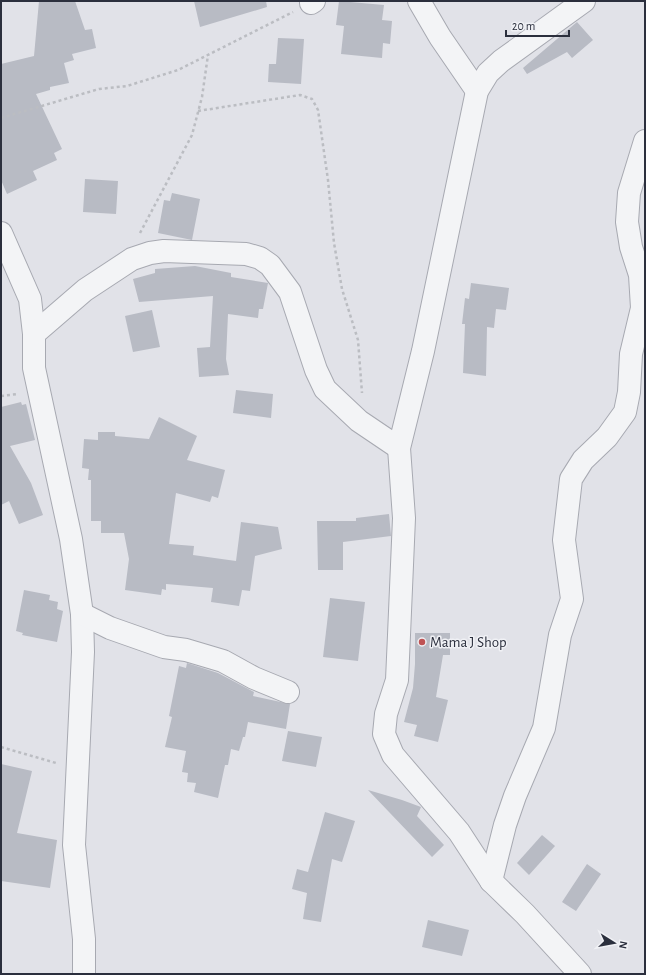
<svg xmlns="http://www.w3.org/2000/svg" width="646" height="975" viewBox="0 0 646 975" font-family="'Alegreya Sans',sans-serif">
	<style>
		.building { fill: #b8bbc4 }
		.lines { fill: none; stroke-linecap: round; stroke-linejoin: round }
		.street-casing { stroke: #a7a9b1; stroke-width: 24 }
		.path { stroke: #bbbdc2; stroke-width: 2.5; stroke-dasharray: 3 3; stroke-linecap: butt }
		.street { stroke: #f3f4f6; stroke-width: 22 }
		.poi-dot { fill: #bf5354; stroke: #f0f1f5; stroke-width: 1.5 }
		.labels { text-anchor: middle; dominant-baseline: central; stroke-width: 3; stroke-linejoin: round; paint-order: stroke }
		.poi-label { font-size: 15px; fill: #2b2f3d; stroke: #f0f1f5; text-anchor: start }
	</style>
	<rect width="100%" height="100%" fill="#e1e2e8"/>
	<g class="building">
		<path d="M39 1H75L85 30 92 29 96 48 72 54 74 60 64 63 69 83 50 87V90L36 94 62 149 54 153 57 160 33 171 37 180 7 194 1 180V64L34 56Z"/>
		<path d="M194 1H266L267 7 200 27Z"/>
		<path d="M339 1 384 5 382 20 392 21 390 44 383 43 382 58 341 54 344 26 336 25Z"/>
		<path d="M577 22 593 40 572 58 567 52 527 74 523 68Z"/>
		<path d="M278 38 304 39 301 84 268 82 269 64H276Z"/>
		<path d="M85 179 118 181 116 214 83 212Z"/>
		<path d="M172 193 200 199 192 240 158 233 164 200 170 201Z"/>
		<path d="M195 266 231 273V277L268 283 263 309H259L258 318 228 314 226 359 229 375 199 377 197 348 210 347 213 296 139 302 133 279 155 273V269Z"/>
		<path d="M471 283 509 288 506 310 496 309 494 328 487 327 486 376 463 373 465 324H462L465 298 469 299Z"/>
		<path d="M152 310 160 347 133 352 125 316Z"/>
		<path d="M236 390 273 394 271 418 233 413Z"/>
		<path d="M21 402 22 405 26 404 35 440 10 446 31 483 43 515 19 524 9 501 1 505V407Z"/>
		<path d="M159 417 197 436 187 460 225 470 218 498 212 496 210 502 176 493 169 544 194 546 193 555 236 561 241 522 278 527 282 549 255 556 250 591 242 590 239 606 211 602 213 588 166 584V590L162 589 161 595 125 590 129 559 124 533H101V521H91V480H88L89 469 82 468 84 439 98 440V432H115V436L149 439Z"/>
		<path d="M389 514 391 536 343 542V570H318L317 521H356V518Z"/>
		<path d="M24 590 50 595 49 600 58 602 57 609 63 611 57 642 22 635 23 633 16 631Z"/>
		<path d="M330 598 365 602 358 661 323 657Z"/>
		<path d="M415 633H450V655H443L436 697 448 700 438 742 414 736 417 725 404 722 413 688 415 664Z"/>
		<path d="M187 663 218 673 254 692 253 696 290 704 286 729 248 722 245 737H243L239 751 231 749 228 765H225L218 798 194 792 196 783 187 782 188 773 182 772 186 751 165 747 172 717 169 716 179 666 186 668Z"/>
		<path d="M288 731 322 737 316 767 282 761Z"/>
		<path d="M1 764 32 771 17 833 57 840 50 888 1 881Z"/>
		<path d="M368 790 402 800 421 807 417 816 444 845 432 857Z"/>
		<path d="M325 812 355 821 342 862 332 859 321 922 303 919 307 893 292 889 297 869 308 872Z"/>
		<path d="M542 835 555 846 529 875 517 863Z"/>
		<path d="M587 864 601 874 576 911 562 902Z"/>
		<path d="M428 920 469 930 462 956 422 947Z"/>
	</g>
	<g class="lines">
		<g class="street-casing">
			<g id="street">
				<path d="M419 1 440 37 477 91"/>
				<path d="M311 3 314 1"/>
				<path d="M1 233 30 299 34 334V368L71 539 82 614 83 652 74 845 84 939V974"/>
				<path d="M34 334 85 290 132 259 150 253 164 251 246 254 260 258 270 265 290 292 316 370 325 389 359 421 399 448"/>
				<path d="M82 614 110 628 164 647 186 650 223 661 254 678 288 692"/>
				<path d="M491 881 505 825 515 796 544 728 560 635 572 599 564 540 571 479 583 460 607 437 625 412 629 392 631 354 642 308 640 275 631 247 627 222 629 193 645 141"/>
				<path d="M580 974 525 914 491 881 459 832 393 755 384 734 386 714 397 680 399 635 404 518 399 448 423 351 477 91 488 73 501 61 584 1"/>
			</g>
		</g>
		<g class="path">
			<path d="M198 111 300 95 312 99 318 110 328 180 334 243 342 289 358 340 362 393"/>
			<path d="M1 118 99 89 127 86 178 70 293 12"/>
			<path d="M140 233 192 135 202 97 208 55"/>
			<path d="M1 396 18 394"/>
			<path d="M1 747 56 763"/>
		</g>
		<use href="#street" class="street"/>
	</g>
	<circle class="poi-dot" cx="422" cy="642" r="4"/>
	<g class="labels">
		<g class="poi-label">
			<text x="430" y="642">Mama J Shop</text>
		</g>
	</g>
	<rect width="646" height="975" fill="none" stroke="#2b2f3d" stroke-width="4"/>
	<g transform="translate(614 943) rotate(101)" stroke="#f0f1f5" stroke-width="3" paint-order="stroke">
	<path d="M0-3L7 15L0 10L-7 15Z" fill="#2b2f3d"/>
	<text y="-6" font-size="11" font-weight="bold" text-anchor="middle" fill="#2b2f3d">N</text>
	</g>
	<path d="M506 30v6h63v-6" fill="none" stroke="#2b2f3d" stroke-width="2"/>
	<text x="512" y="30" font-size="12" fill="#2b2f3d" stroke="#f0f1f5" stroke-width="3" paint-order="stroke">20 m</text>
</svg>
